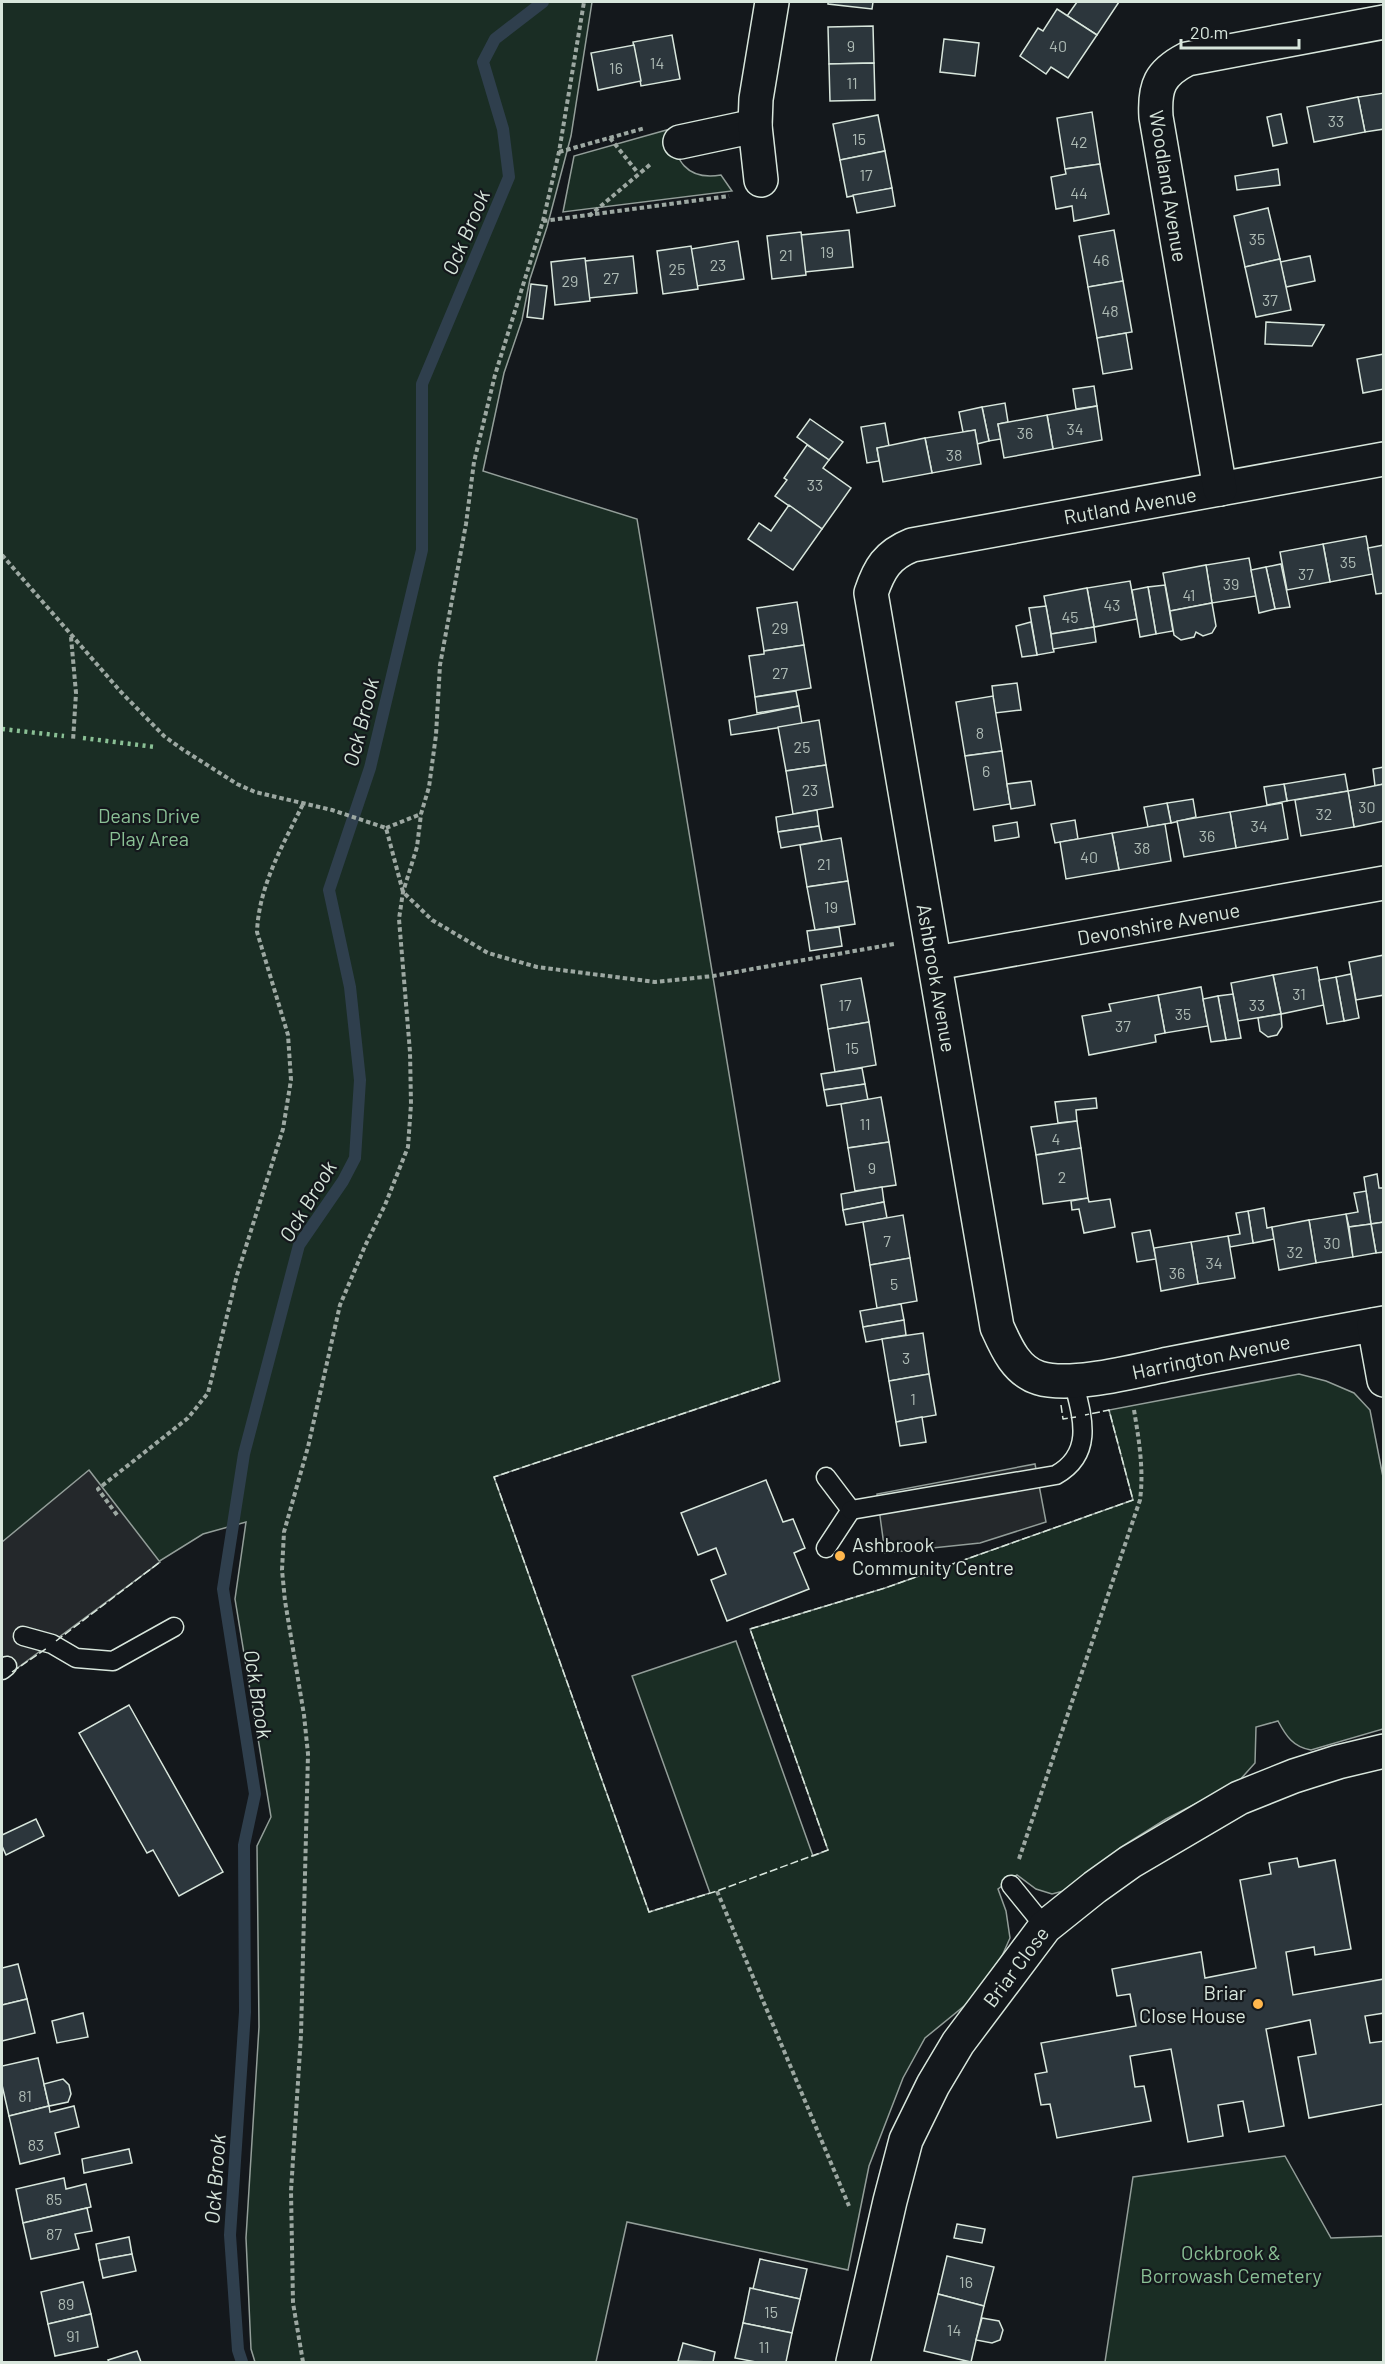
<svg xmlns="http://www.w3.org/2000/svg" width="1385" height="2364" viewBox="0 0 1385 2364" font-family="Barlow,sans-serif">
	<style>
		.green { fill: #1a2d24; stroke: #939e99; stroke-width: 1.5 }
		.parking { fill: #24282b; stroke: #939e99; stroke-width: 1.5 }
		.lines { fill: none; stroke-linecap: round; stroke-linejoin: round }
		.stream { stroke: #2f3f4d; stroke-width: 12 }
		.building { fill: #2c363c; stroke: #d8e6dc; stroke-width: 1.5 }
		.service-casing { stroke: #d8e6dc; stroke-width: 21 }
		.minor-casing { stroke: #d8e6dc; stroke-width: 36 }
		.path { stroke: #9da8a2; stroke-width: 4; stroke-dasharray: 4.5 3; stroke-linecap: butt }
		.service { stroke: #14181c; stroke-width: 18 }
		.minor { stroke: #14181c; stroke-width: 33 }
		.hedge { stroke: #8ac095; stroke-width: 4.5; stroke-dasharray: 3 4.5; stroke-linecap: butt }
		.fence { stroke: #d8e6dc; stroke-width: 1.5; stroke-dasharray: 8 3; stroke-linecap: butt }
		.poi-dot { fill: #ffb74d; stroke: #14181c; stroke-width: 2 }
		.labels { text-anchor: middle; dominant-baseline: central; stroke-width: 4.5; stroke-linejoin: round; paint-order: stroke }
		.number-label { font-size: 16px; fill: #adbab4 }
		.street-label { font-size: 20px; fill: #d8e6dc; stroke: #14181c }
		.park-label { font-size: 20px; fill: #8ac095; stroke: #14181c }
		.poi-label { font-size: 20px; fill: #d8e6dc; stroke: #14181c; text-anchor: start }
		.water-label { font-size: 21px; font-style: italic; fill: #d8e6dc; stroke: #14181c }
	</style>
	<rect width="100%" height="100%" fill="#14181c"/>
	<g class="green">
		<path d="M2 2H592L571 136 547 227 530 279 522 320 504 373 483 471 637 519 780 1381 494 1477 649 1912 710 1893 632 1676 736 1641 813 1856 828 1850 750 1629 885 1588 1133 1500 1109 1410 1299 1374 1326 1381 1354 1393 1370 1410 1384 1482 1383 1729 1311 1750C1293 1747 1286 1736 1278 1721L1256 1727 1255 1763 1238 1782 1166 1819 1121 1847 1071 1889 1052 1894 1036 1889 1017 1875 998 1889 1006 1911 1010 1938 1002 1956 969 2002 925 2038 903 2078 869 2166 848 2270 627 2222 596 2362H255L251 2349 246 2238 259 2027 257 1846 271 1817 235 1599 246 1522 203 1534 2 1659Z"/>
		<path d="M670 129C675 160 686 181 721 175L732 191 563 212 574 156Z"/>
		<path d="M1285 2156 1331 2238 1383 2236V2362H1105L1133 2177Z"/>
	</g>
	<g class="parking">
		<path d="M1035 1464 1046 1522 980 1543 885 1553 877 1494Z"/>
		<path d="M89 1470 160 1562 12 1672 2 1659V1542Z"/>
	</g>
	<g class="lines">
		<path class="stream" d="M242 2362 238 2350 230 2235 245 2012 244 1845 255 1794 223 1589 244 1454 299 1245 343 1181 355 1158 360 1080 350 987 329 890 370 768 422 550V384L509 177 503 129 483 62 495 39 543 2"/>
	</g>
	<g class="building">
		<path d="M828 2H873L872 9 828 4Z"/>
		<path d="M1077 2H1119L1097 35 1067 16Z"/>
		<path d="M1057 9 1097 35 1068 78 1051 67 1046 74 1020 56 1038 28 1043 31Z"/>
		<path d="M873 26 874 63 829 64 828 27Z"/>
		<path d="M672 35 680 79 641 86 633 42Z"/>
		<path d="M944 39 979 43 975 76 940 72Z"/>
		<path d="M634 45 641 81 598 90 591 53Z"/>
		<path d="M874 63 875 100 830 101 829 64Z"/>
		<path d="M1384 93V129L1365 132 1358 97Z"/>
		<path d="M1358 97 1365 132 1314 142 1307 107Z"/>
		<path d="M1092 112 1100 164 1065 169 1057 118Z"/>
		<path d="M1281 114 1287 143 1273 146 1267 117Z"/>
		<path d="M878 115 885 151 840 160 833 124Z"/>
		<path d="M885 151 892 188 847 197 840 160Z"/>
		<path d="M1100 164 1109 214 1074 221 1072 206 1056 209 1051 177 1066 174 1065 169Z"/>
		<path d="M1278 169 1280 185 1237 190 1235 176Z"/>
		<path d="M892 188 895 206 857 213 853 195Z"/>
		<path d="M1268 208 1280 259 1245 267 1234 216Z"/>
		<path d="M849 230 853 267 805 272 801 235Z"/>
		<path d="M1114 230 1123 281 1088 287 1079 236Z"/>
		<path d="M801 232 806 275 772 279 767 236Z"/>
		<path d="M738 241 744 279 697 286 691 249Z"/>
		<path d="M691 246 698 289 663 294 657 251Z"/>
		<path d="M633 256 637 293 589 298 585 261Z"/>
		<path d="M1310 256 1315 281 1286 287 1280 262Z"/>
		<path d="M585 258 590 301 555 305 551 262Z"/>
		<path d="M1280 259 1291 310 1256 317 1245 267Z"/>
		<path d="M1123 281 1132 332 1097 338 1088 287Z"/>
		<path d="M531 284 547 286 543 319 527 317Z"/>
		<path d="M1266 322 1324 325 1312 346 1265 344Z"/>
		<path d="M1126 333 1132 369 1103 374 1097 338Z"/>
		<path d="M1384 354V389L1363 393 1357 359Z"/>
		<path d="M1094 386 1097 406 1076 409 1073 389Z"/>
		<path d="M1005 403 1008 422 998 424 1001 439 989 441 982 407Z"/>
		<path d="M1097 406 1102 440 1053 449 1047 415Z"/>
		<path d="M982 407 989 441 977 444 975 430 963 432 959 412Z"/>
		<path d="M1047 415 1053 449 1004 458 998 424Z"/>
		<path d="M810 419 843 442 829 460 797 437Z"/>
		<path d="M885 423 889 446 877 448 879 461 867 463 861 427Z"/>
		<path d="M975 430 981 464 932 473 925 438Z"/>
		<path d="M925 438 932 473 883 482 877 448Z"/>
		<path d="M807 445 829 460 823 468 851 488 822 529 775 496 787 480 784 478Z"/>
		<path d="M789 505 822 529 793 570 748 539 759 523 771 531Z"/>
		<path d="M1366 536 1373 574 1330 582 1323 544Z"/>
		<path d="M1323 544 1330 582 1287 590 1280 552Z"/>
		<path d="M1384 545V593L1376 594 1368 548Z"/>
		<path d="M1249 558 1256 596 1212 603 1206 565Z"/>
		<path d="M1281 564 1290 607 1275 609 1266 567Z"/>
		<path d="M1206 565 1212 603 1170 611 1163 573Z"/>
		<path d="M1266 567 1275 609 1259 613 1251 570Z"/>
		<path d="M1130 581 1137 619 1094 627 1087 588Z"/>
		<path d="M1165 585 1173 631 1156 634 1148 587Z"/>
		<path d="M1148 587 1156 634 1140 637 1132 590Z"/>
		<path d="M1087 588 1094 627 1051 634 1044 596Z"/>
		<path d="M797 602 804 645 764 651 757 608Z"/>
		<path d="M1212 603 1216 626 1212 633 1203 636 1196 632 1194 637 1181 640 1174 635 1170 611Z"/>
		<path d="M1046 606 1054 652 1037 655 1029 608Z"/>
		<path d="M1031 622 1037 655 1022 657 1016 626Z"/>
		<path d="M1094 627 1096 642 1053 649 1051 634Z"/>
		<path d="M804 645 811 688 755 697 749 656 764 654V651Z"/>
		<path d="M1017 683 1021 710 995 713 992 686Z"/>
		<path d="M796 691 799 706 757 713 755 697Z"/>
		<path d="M993 696 1002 751 965 756 956 702Z"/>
		<path d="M799 706 802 724 731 735 729 720Z"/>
		<path d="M819 720 826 765 786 771 778 727Z"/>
		<path d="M1002 751 1010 804 974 810 965 756Z"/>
		<path d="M826 765 833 807 793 814 786 771Z"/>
		<path d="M1384 767V784L1375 786 1373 769Z"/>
		<path d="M1345 774 1348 791 1287 801 1284 784Z"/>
		<path d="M1031 781 1035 805 1011 809 1007 784Z"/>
		<path d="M1284 784 1287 801 1267 805 1264 787Z"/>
		<path d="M1384 784V821L1354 827 1348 791Z"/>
		<path d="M1348 791 1354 827 1301 836 1295 800Z"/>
		<path d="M1193 799 1196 817 1171 823 1167 803Z"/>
		<path d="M1167 803 1171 823 1148 827 1144 807Z"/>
		<path d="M1282 803 1288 839 1236 848 1230 812Z"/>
		<path d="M817 810 819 826 778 832 776 817Z"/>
		<path d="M1230 812 1236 848 1184 857 1177 821Z"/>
		<path d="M1075 820 1078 839 1055 843 1051 824Z"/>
		<path d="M1017 822 1019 837 995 841 993 826Z"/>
		<path d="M1165 824 1171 861 1119 870 1112 833Z"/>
		<path d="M819 826 822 841 781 848 778 832Z"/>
		<path d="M1112 833 1119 870 1066 879 1060 842Z"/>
		<path d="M841 838 848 881 807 887 800 845Z"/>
		<path d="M848 881 855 924 815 930 807 887Z"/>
		<path d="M839 927 842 946 810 951 807 931Z"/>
		<path d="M1384 955V995L1356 1000 1349 962Z"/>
		<path d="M1317 967 1324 1005 1281 1014 1273 975Z"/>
		<path d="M1351 974 1359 1018 1344 1021 1336 977Z"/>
		<path d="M1273 975 1281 1014 1238 1021 1231 983Z"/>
		<path d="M1336 977 1344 1021 1327 1024 1319 980Z"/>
		<path d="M861 978 869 1022 828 1029 821 985Z"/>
		<path d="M1201 987 1208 1026 1165 1033 1158 995Z"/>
		<path d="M1233 994 1241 1038 1226 1040 1218 996Z"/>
		<path d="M1158 995 1165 1033 1155 1035 1156 1042 1089 1055 1082 1016 1111 1011 1109 1004Z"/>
		<path d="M1218 996 1226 1040 1211 1042 1203 999Z"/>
		<path d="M1281 1014 1282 1027 1277 1035 1268 1037 1260 1031 1258 1018Z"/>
		<path d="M869 1022 876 1065 835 1072 828 1029Z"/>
		<path d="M862 1068 865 1084 824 1090 821 1074Z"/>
		<path d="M865 1084 868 1100 827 1106 824 1090Z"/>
		<path d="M881 1097 889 1142 848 1148 841 1104Z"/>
		<path d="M1096 1098 1097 1108 1076 1110 1077 1121 1058 1123 1055 1102Z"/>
		<path d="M1077 1121 1081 1148 1036 1155 1031 1127Z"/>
		<path d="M889 1142 896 1185 855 1191 848 1148Z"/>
		<path d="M1081 1148 1088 1198 1043 1204 1036 1155Z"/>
		<path d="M1377 1174 1379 1188H1384V1222L1371 1224 1364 1177Z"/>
		<path d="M882 1187 884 1202 843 1210 841 1194Z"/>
		<path d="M1366 1191 1371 1224 1349 1227 1346 1214 1358 1212 1354 1193Z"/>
		<path d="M1088 1198 1089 1202 1110 1199 1115 1227 1084 1233 1079 1209 1072 1210 1071 1201Z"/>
		<path d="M884 1202 887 1218 846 1225 843 1210Z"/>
		<path d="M1264 1208 1267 1228 1272 1227 1274 1239 1253 1243 1248 1211Z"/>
		<path d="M1248 1211 1253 1243 1230 1247 1228 1236 1240 1234 1236 1213Z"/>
		<path d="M1346 1214 1353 1257 1316 1263 1309 1220Z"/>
		<path d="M903 1215 910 1258 870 1265 863 1222Z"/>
		<path d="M1309 1220 1316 1263 1279 1270 1272 1227Z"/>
		<path d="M1384 1222V1252L1376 1253 1371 1224Z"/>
		<path d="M1371 1224 1376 1253 1353 1257 1349 1227Z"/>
		<path d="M1150 1230 1156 1259 1137 1262 1132 1233Z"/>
		<path d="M1228 1236 1235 1278 1198 1284 1191 1242Z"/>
		<path d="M1191 1242 1198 1284 1161 1291 1154 1248Z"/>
		<path d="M910 1258 917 1301 877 1308 870 1265Z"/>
		<path d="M901 1304 904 1320 863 1327 860 1311Z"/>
		<path d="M904 1320 906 1335 866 1342 863 1327Z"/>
		<path d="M923 1333 929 1374 889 1381 882 1339Z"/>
		<path d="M929 1374 936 1415 896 1422 889 1381Z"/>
		<path d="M922 1417 926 1442 900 1446 896 1422Z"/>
		<path d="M766 1480 783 1522 793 1519 805 1548 794 1553 809 1589 727 1621 711 1580 726 1574 716 1548 698 1555 681 1513Z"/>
		<path d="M129 1705 223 1872 179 1896 153 1850 147 1853 79 1733Z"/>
		<path d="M36 1819 44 1836 6 1855 2 1846V1835Z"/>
		<path d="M1297 1858 1299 1867 1335 1860 1351 1949 1315 1955 1314 1947 1286 1952 1293 1995 1384 1979V2013L1365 2016 1370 2043 1384 2041V2104L1309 2118 1298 2057 1316 2054 1310 2020 1266 2029 1284 2126 1249 2132 1243 2101 1218 2105 1223 2136 1188 2142 1171 2049 1130 2056 1135 2087 1144 2086 1151 2121 1057 2138 1050 2104 1041 2105 1035 2074 1047 2072 1041 2043 1136 2026 1130 1994 1117 1996 1112 1969 1201 1952 1205 1978 1256 1968 1240 1880 1271 1874 1269 1863Z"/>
		<path d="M18 1964 27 1999 2 2005V1968Z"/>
		<path d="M27 1999 35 2033 2 2041V2005Z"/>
		<path d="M83 2013 88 2037 57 2043 52 2021Z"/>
		<path d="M38 2058 49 2106 9 2116 2 2085V2066Z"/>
		<path d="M63 2079 69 2085 71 2094 68 2102 49 2106 44 2084Z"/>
		<path d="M49 2106 50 2112 74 2106 79 2127 55 2133 60 2154 20 2164 9 2116Z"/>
		<path d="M129 2149 132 2163 84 2173 82 2159Z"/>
		<path d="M64 2178 66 2189 86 2184 91 2207 23 2223 16 2189Z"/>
		<path d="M87 2208 92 2231 75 2234 79 2249 31 2259 23 2223Z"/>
		<path d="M957 2224 985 2229 982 2243 954 2238Z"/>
		<path d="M129 2237 132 2254 99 2260 96 2244Z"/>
		<path d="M132 2254 136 2271 103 2278 99 2260Z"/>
		<path d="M947 2256 994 2267 984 2306 938 2294Z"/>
		<path d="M760 2259 807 2269 800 2299 753 2289Z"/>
		<path d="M83 2282 91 2314 48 2324 41 2292Z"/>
		<path d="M750 2288 800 2299 792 2333 743 2323Z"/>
		<path d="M938 2294 984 2306 971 2362 924 2351Z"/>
		<path d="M91 2314 98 2347 55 2356 48 2324Z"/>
		<path d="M982 2318 999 2321 1003 2330 1000 2340 992 2343 976 2340Z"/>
		<path d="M743 2323 792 2333 786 2362H756L735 2358Z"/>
		<path d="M683 2343 715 2352 713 2362 678 2361Z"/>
		<path d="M137 2351 141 2362H109L108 2360Z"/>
	</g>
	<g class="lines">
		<g class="service-casing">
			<g id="service">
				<path d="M826 1477 851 1510 826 1548"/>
				<path d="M851 1510 1056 1475C1095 1453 1082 1416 1073 1380"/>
				<path d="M23 1636 52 1644 76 1658 113 1661 174 1627"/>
				<path d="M2 1670 7 1666"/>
				<path d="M1011 1885 1045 1927"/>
			</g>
		</g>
		<g class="minor-casing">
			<g id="minor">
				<path d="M680 142 755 126"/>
				<path d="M761 180 755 126 756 99 772 2"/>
				<path id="s1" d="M1384 459 912 545C887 555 879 569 871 593L997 1327C1006 1347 1016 1371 1039 1378 1071 1388 1135 1371 1169 1364 1240 1350 1312 1336 1384 1323"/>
				<path d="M1220 489 1156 117C1154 86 1160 73 1187 59L1384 22"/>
				<path id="s2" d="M936 963 1384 883"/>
				<path d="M1374 1325 1384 1380"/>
				<path id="s3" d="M853 2362 890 2201 906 2140 933 2085 958 2043 1045 1927 1095 1887 1130 1862 1239 1798 1294 1776 1338 1762 1384 1751"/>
			</g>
		</g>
		<g class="path">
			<path d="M610 138 638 173"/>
			<path d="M559 152 645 128"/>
			<path d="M589 216 652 163"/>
			<path d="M543 221 729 196"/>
			<path d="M2 555 121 692 164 736 182 749 237 784 255 792 332 810 386 828 403 892 432 920 488 953 537 967 655 982 713 976 894 944"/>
			<path d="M71 637 76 693 73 741"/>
			<path d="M386 828 421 814"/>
			<path d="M117 1515 98 1489 188 1418 208 1393 237 1275 283 1129 291 1080 288 1035 257 932C259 885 283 845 303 804"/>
			<path d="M1019 1859 1140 1500C1144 1470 1139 1440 1134 1410"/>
			<path d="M717 1891 849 2206"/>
			<path d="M303 2362 293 2303 291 2191 301 2035 308 1754 304 1715 285 1601 282 1570 284 1532 308 1447 340 1305 365 1246 385 1205 408 1147 411 1104 410 1052 399 919 403 892 417 847 421 814 429 787 436 735 440 665 466 524 474 462 495 375 543 221 559 152 584 2"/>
		</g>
		<use href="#service" class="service"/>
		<use href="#minor" class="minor"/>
		<g class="hedge">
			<path d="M2 729 64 736"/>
			<path d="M83 738 155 747"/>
		</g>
		<g class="fence">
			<path d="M780 1381 494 1477 649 1912 717 1891 828 1850 750 1629 885 1588 1133 1500 1109 1410 1085 1415"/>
			<path d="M1061 1405 1063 1419 1076 1417"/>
			<path d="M56 1641 160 1562"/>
			<path d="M12 1672 47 1648"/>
		</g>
	</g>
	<g class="poi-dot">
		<circle cx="840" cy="1556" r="6"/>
		<circle cx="1258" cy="2004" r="6"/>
	</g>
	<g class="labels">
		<g class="number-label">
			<text x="851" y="45">9</text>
			<text x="1058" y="45">40</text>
			<text x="657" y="62">14</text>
			<text x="616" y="67">16</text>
			<text x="852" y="82">11</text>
			<text x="1336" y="120">33</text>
			<text x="859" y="138">15</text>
			<text x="1079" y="141">42</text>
			<text x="866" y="174">17</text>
			<text x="1079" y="192">44</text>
			<text x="1257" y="238">35</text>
			<text x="827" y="251">19</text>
			<text x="786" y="254">21</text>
			<text x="1101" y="259">46</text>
			<text x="718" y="264">23</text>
			<text x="677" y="268">25</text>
			<text x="611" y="277">27</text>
			<text x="570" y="280">29</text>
			<text x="1270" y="299">37</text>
			<text x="1110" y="310">48</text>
			<text x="1075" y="428">34</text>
			<text x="1025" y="432">36</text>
			<text x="954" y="454">38</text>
			<text x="815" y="484">33</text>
			<text x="1348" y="561">35</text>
			<text x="1306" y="573">37</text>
			<text x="1231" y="583">39</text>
			<text x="1189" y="594">41</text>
			<text x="1112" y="604">43</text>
			<text x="1070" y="616">45</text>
			<text x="780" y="627">29</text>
			<text x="780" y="672">27</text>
			<text x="980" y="732">8</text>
			<text x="802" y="746">25</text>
			<text x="986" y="770">6</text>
			<text x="810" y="789">23</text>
			<text x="1367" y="806">30</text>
			<text x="1324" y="813">32</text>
			<text x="1259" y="825">34</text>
			<text x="1207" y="835">36</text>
			<text x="1142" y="847">38</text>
			<text x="1089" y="856">40</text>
			<text x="824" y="863">21</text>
			<text x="831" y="906">19</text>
			<text x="1299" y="993">31</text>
			<text x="845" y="1004">17</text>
			<text x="1257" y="1004">33</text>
			<text x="1183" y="1013">35</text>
			<text x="1123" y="1025">37</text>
			<text x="852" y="1047">15</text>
			<text x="865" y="1123">11</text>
			<text x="1056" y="1138">4</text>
			<text x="872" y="1167">9</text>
			<text x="1062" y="1176">2</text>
			<text x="887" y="1240">7</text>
			<text x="1332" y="1242">30</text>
			<text x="1295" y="1251">32</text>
			<text x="1214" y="1262">34</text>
			<text x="1177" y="1272">36</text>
			<text x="894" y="1283">5</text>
			<text x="906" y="1357">3</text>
			<text x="913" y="1398">1</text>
			<text x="25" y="2095">81</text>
			<text x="36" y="2144">83</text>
			<text x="54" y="2198">85</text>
			<text x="54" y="2233">87</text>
			<text x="966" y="2281">16</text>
			<text x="66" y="2303">89</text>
			<text x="771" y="2311">15</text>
			<text x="954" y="2329">14</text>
			<text x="73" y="2335">91</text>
			<text x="764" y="2346">11</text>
		</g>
		<g class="street-label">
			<text transform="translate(1169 186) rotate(81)">Woodland Avenue</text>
			<text transform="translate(1130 505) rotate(-10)">Rutland Avenue</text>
			<text stroke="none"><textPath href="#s2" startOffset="226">Devonshire Avenue</textPath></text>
			<text stroke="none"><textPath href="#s1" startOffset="936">Ashbrook Avenue</textPath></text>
			<text stroke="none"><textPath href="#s1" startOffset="1533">Harrington Avenue</textPath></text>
			<text stroke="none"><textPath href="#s3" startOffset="434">Briar Close</textPath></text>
		</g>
		<g class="park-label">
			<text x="149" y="815">Deans Drive<tspan x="149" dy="23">Play Area</tspan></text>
			<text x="1231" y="2252">Ockbrook &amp;<tspan x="1231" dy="23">Borrowash Cemetery</tspan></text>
		</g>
		<g class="poi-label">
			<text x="852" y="1544">Ashbrook<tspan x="852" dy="23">Community Centre</tspan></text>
			<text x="1246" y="1992" text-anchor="end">Briar<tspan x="1246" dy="23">Close House</tspan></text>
		</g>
		<g class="water-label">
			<text transform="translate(465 232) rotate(-67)">Ock Brook</text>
			<text transform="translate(360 722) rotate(-76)">Ock Brook</text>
			<text transform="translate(307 1201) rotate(-59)">Ock Brook</text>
			<text transform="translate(259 1694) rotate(81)">Ock Brook</text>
			<text transform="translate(214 2179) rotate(-86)">Ock Brook</text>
		</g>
	</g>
	<rect width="1385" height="2364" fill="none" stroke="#d8e6dc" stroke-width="6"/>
	<path d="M1181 39v9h118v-9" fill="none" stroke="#d8e6dc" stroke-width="3"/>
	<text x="1190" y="39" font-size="18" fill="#d8e6dc" stroke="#14181c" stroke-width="4.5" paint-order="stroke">20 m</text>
</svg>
